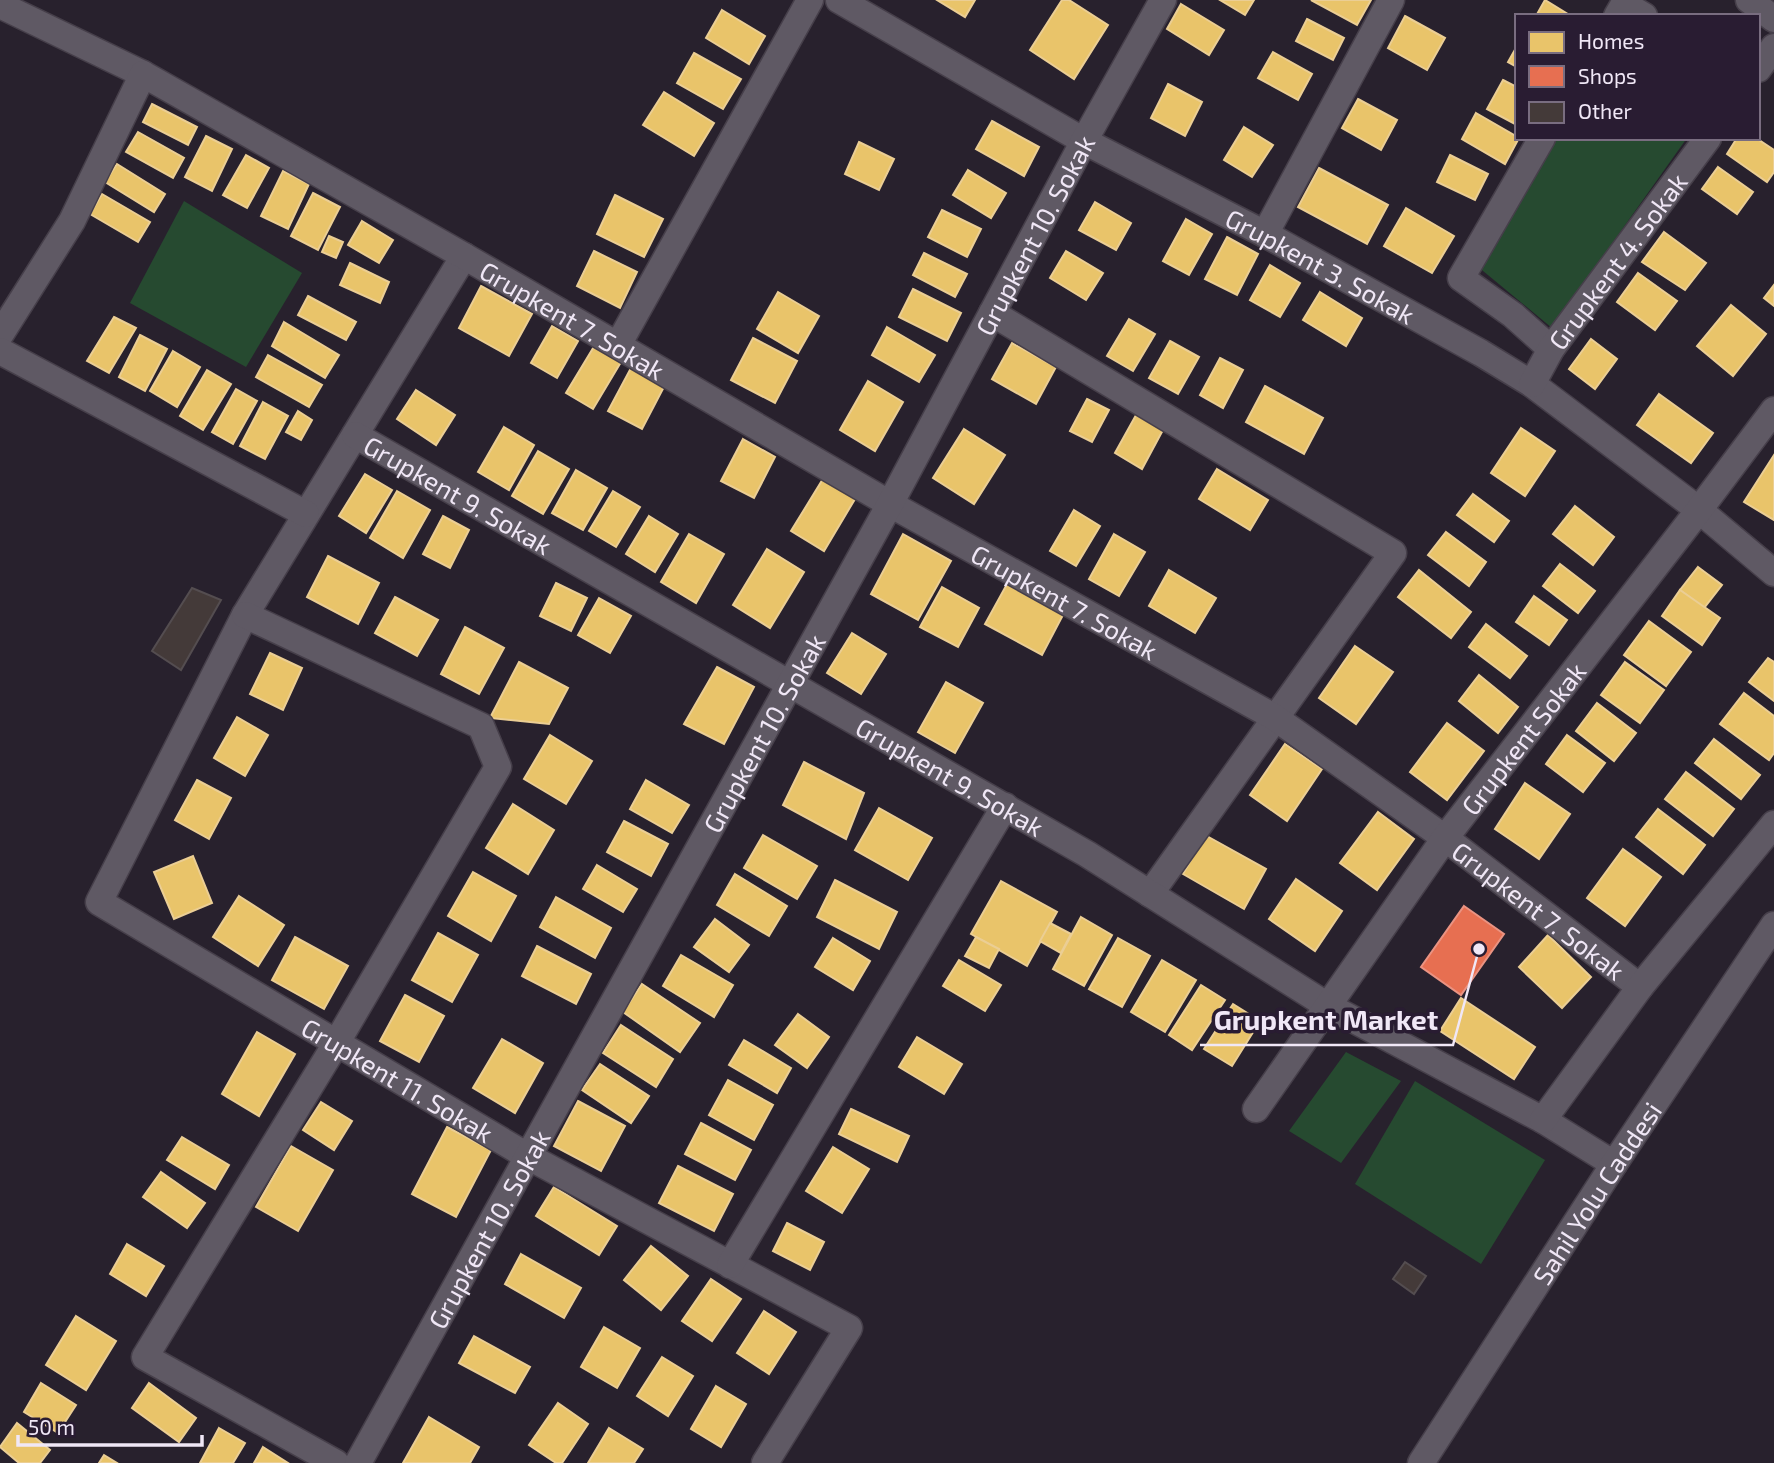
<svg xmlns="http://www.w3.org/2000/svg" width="1774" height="1463" viewBox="0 0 1774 1463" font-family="'Exo 2',sans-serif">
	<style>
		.green { fill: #264a30 }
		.homes { fill: #e9c46a; stroke: #ebce94; stroke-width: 2 }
		.shops { fill: #e76f51; stroke: #ea9382; stroke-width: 2 }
		.building { fill: #443a39; stroke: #544d50; stroke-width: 2 }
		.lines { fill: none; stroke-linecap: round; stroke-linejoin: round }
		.minor-casing { stroke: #463f4a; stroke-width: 29 }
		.minor { stroke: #5f5964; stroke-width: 26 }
		.labels { text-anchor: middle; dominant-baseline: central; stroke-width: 7; stroke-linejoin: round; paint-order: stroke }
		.street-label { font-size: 26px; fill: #f0e7f6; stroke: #291c32 }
		.leader { fill: none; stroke: #f0e7f6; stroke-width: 2.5 }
		.callout-dot { fill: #f0e7f6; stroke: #291c32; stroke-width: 2.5 }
		.callout-label { font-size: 28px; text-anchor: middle; font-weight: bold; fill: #f0e7f6; stroke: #291c32; stroke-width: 7; stroke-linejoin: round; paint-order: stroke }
	</style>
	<rect width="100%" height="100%" fill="#28212d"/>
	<g class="green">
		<path d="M1555 138H1687L1552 328 1477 266Z"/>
		<path d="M184 201 302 273 246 367 130 303Z"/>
		<path d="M1346 1052 1401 1081 1341 1163 1289 1131Z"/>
		<path d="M1415 1081 1545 1160 1481 1264 1355 1184Z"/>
	</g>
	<g class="homes">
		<path d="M937 0H975L965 17Z"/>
		<path d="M1062 0H1069L1108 25 1074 79 1030 50Z"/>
		<path d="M1220 0H1254L1245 15Z"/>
		<path d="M1311 0H1371L1357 25Z"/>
		<path d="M1545 0 1571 16H1536Z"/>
		<path d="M1181 4 1224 30 1209 55 1167 29Z"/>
		<path d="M722 10 765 36 749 64 706 38Z"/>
		<path d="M1405 16 1445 38 1427 70 1388 48Z"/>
		<path d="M1307 19 1344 38 1333 60 1296 41Z"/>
		<path d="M1517 46V67L1508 62Z"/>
		<path d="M1273 52 1312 74 1298 100 1258 78Z"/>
		<path d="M694 53 741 79 723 109 677 83Z"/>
		<path d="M1503 80 1517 87V125L1487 109Z"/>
		<path d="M1168 84 1202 102 1185 136 1151 118Z"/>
		<path d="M664 92 714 123 694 156 643 125Z"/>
		<path d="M1358 99 1397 120 1381 150 1342 128Z"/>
		<path d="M152 104 197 127 188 145 143 122Z"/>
		<path d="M1476 113 1519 138 1505 164 1462 139Z"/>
		<path d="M992 121 1039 147 1024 176 976 149Z"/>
		<path d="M1244 127 1273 145 1252 177 1224 160Z"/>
		<path d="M138 132 184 158 173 178 126 152Z"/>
		<path d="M206 136 232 149 212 191 185 177Z"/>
		<path d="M1737 138H1756L1774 150V172L1767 182 1727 154Z"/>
		<path d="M859 142 894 159 879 190 845 174Z"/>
		<path d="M246 155 269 168 247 208 223 195Z"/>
		<path d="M1450 155 1488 174 1475 200 1437 182Z"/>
		<path d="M117 164 165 194 154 212 105 182Z"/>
		<path d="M1718 167 1753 192 1737 214 1702 189Z"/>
		<path d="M1319 168 1388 205 1367 244 1298 207Z"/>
		<path d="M968 170 1006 193 991 218 953 195Z"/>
		<path d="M283 171 309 184 288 229 261 216Z"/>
		<path d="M313 193 340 207 318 250 291 236Z"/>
		<path d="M102 194 150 222 138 242 90 214Z"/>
		<path d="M615 195 663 219 644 257 597 234Z"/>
		<path d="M1095 202 1131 223 1116 250 1079 230Z"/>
		<path d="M1406 208 1454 236 1432 273 1384 246Z"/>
		<path d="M942 210 981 229 967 257 928 237Z"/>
		<path d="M1186 219 1212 234 1189 275 1163 261Z"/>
		<path d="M362 221 393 240 379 263 348 245Z"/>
		<path d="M1664 232 1706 263 1685 290 1642 262Z"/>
		<path d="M329 236 343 242 336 258 322 252Z"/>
		<path d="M1227 237 1258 254 1237 295 1205 279Z"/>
		<path d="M594 251 637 272 620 308 577 286Z"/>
		<path d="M1066 251 1103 273 1086 300 1050 278Z"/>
		<path d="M924 253 967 274 955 297 913 275Z"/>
		<path d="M350 263 389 282 380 303 340 285Z"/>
		<path d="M1270 265 1300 283 1280 317 1250 300Z"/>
		<path d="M1638 273 1677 301 1655 330 1617 302Z"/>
		<path d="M1774 285V306L1764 298Z"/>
		<path d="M481 286 532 314 509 356 459 328Z"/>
		<path d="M913 289 961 313 947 341 899 317Z"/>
		<path d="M778 292 819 316 798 353 757 329Z"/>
		<path d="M1320 292 1362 318 1346 346 1303 320Z"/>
		<path d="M308 296 356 322 346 340 298 315Z"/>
		<path d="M1731 305 1766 334 1733 376 1697 346Z"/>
		<path d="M114 317 136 328 109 373 87 361Z"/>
		<path d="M1129 319 1155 334 1133 371 1107 356Z"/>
		<path d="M284 322 339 355 325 378 272 346Z"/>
		<path d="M552 326 578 341 557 378 531 363Z"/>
		<path d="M887 327 935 355 919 382 872 355Z"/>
		<path d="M140 335 167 349 145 391 119 377Z"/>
		<path d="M753 338 797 361 775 403 731 380Z"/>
		<path d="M1591 339 1617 359 1595 389 1569 369Z"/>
		<path d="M1170 341 1199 357 1178 394 1149 378Z"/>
		<path d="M1012 343 1056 367 1036 404 992 379Z"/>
		<path d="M595 345 621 362 593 409 566 393Z"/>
		<path d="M173 351 200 367 177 407 150 391Z"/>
		<path d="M268 355 322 385 309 407 256 377Z"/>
		<path d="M1220 358 1243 370 1223 408 1200 395Z"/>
		<path d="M632 366 666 383 642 429 608 411Z"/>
		<path d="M207 370 231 384 203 430 180 416Z"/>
		<path d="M868 381 903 402 875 451 840 430Z"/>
		<path d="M1265 386 1323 418 1304 454 1246 422Z"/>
		<path d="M236 389 257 401 233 444 212 432Z"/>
		<path d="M416 390 455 415 436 445 397 419Z"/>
		<path d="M1659 394 1713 433 1691 463 1637 425Z"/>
		<path d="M1087 399 1109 410 1092 442 1070 431Z"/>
		<path d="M263 402 288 416 265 459 240 446Z"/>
		<path d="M298 411 312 420 301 440 286 432Z"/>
		<path d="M1136 415 1163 430 1142 469 1115 453Z"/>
		<path d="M504 427 534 445 509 490 478 472Z"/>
		<path d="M1521 428 1555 451 1525 496 1491 473Z"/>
		<path d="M964 429 1005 455 974 504 933 478Z"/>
		<path d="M743 439 775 457 754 498 721 481Z"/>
		<path d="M538 451 569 469 543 514 512 496Z"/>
		<path d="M1774 455V520L1744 502Z"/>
		<path d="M1217 469 1268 500 1250 530 1199 499Z"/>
		<path d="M576 470 607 488 583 530 552 513Z"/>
		<path d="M365 474 392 490 366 533 339 516Z"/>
		<path d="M826 474 858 494 824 551 791 531Z"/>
		<path d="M397 491 430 510 403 558 370 538Z"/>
		<path d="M613 491 640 507 616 547 589 531Z"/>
		<path d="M1473 494 1509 521 1494 542 1457 515Z"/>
		<path d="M1575 506 1614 537 1593 565 1553 534Z"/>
		<path d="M1074 510 1100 526 1076 566 1050 551Z"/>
		<path d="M443 516 469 530 450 568 423 554Z"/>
		<path d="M649 516 678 534 655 572 626 554Z"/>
		<path d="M1446 532 1486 562 1469 586 1428 555Z"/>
		<path d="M689 534 724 554 696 603 661 582Z"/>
		<path d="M903 534 951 561 918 620 871 594Z"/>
		<path d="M1114 534 1145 552 1119 596 1089 579Z"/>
		<path d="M767 549 804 572 770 628 733 605Z"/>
		<path d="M328 556 379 583 358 624 307 597Z"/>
		<path d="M1560 564 1595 591 1578 613 1543 586Z"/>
		<path d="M1698 567 1722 585 1704 608 1680 590Z"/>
		<path d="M1169 570 1216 598 1195 633 1149 606Z"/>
		<path d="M1419 570 1471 612 1451 638 1398 597Z"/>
		<path d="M556 583 587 598 571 631 540 616Z"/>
		<path d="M1007 584 1063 615 1042 655 985 624Z"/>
		<path d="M942 587 979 608 958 647 920 627Z"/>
		<path d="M1680 590 1720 618 1702 645 1662 616Z"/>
		<path d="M1534 596 1567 620 1549 645 1516 622Z"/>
		<path d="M395 597 438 620 417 656 375 633Z"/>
		<path d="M599 598 631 616 610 653 578 635Z"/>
		<path d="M1649 621 1691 652 1666 686 1624 655Z"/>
		<path d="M1486 624 1527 656 1510 678 1469 647Z"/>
		<path d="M465 627 504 648 479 694 441 674Z"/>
		<path d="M852 633 886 654 861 694 827 673Z"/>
		<path d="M1355 646 1393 672 1356 724 1319 698Z"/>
		<path d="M270 653 302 668 283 710 250 694Z"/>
		<path d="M1768 658 1774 662V701L1749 682Z"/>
		<path d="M519 662 568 688 549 724 490 718Z"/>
		<path d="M1625 662 1664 690 1640 723 1601 695Z"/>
		<path d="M717 667 754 687 724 744 684 724Z"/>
		<path d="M1479 675 1518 707 1498 733 1459 701Z"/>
		<path d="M946 682 983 703 955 753 918 732Z"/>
		<path d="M1744 693 1774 716V753L1769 760 1720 724Z"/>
		<path d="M1597 703 1636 733 1614 761 1576 731Z"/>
		<path d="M237 717 268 735 245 776 214 758Z"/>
		<path d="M1447 723 1484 751 1447 800 1410 772Z"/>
		<path d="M550 735 592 761 566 804 524 779Z"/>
		<path d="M1567 735 1605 763 1583 792 1546 764Z"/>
		<path d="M1714 739 1760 775 1741 799 1695 763Z"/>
		<path d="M1285 744 1322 769 1287 821 1250 795Z"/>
		<path d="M804 762 864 793 846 839 783 805Z"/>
		<path d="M1686 772 1734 809 1713 836 1665 799Z"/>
		<path d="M197 780 231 798 209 839 175 820Z"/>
		<path d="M646 780 689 805 672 833 630 809Z"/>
		<path d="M1525 783 1570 814 1539 859 1495 829Z"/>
		<path d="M513 804 554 830 528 874 486 848Z"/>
		<path d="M879 808 932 838 908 880 855 850Z"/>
		<path d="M1658 809 1705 845 1683 874 1636 837Z"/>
		<path d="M1378 812 1414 839 1377 890 1340 863Z"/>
		<path d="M624 821 668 844 651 876 607 852Z"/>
		<path d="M763 835 817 866 797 899 744 868Z"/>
		<path d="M1205 835 1266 869 1244 909 1183 874Z"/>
		<path d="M1623 849 1661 877 1625 926 1587 898Z"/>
		<path d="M193 856 212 903 174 919 154 872Z"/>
		<path d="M597 865 637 889 623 912 583 889Z"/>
		<path d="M473 872 516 896 491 941 448 916Z"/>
		<path d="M735 874 787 906 769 936 717 905Z"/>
		<path d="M1296 879 1342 911 1315 951 1269 919Z"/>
		<path d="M835 880 897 912 879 949 817 917Z"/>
		<path d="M1001 881 1057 912 1027 966 971 934Z"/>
		<path d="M239 896 284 925 258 966 213 937Z"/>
		<path d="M556 897 611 928 595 958 540 927Z"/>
		<path d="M1081 917 1112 935 1084 986 1053 969Z"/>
		<path d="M715 919 749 945 729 972 694 947Z"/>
		<path d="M1050 923 1071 934 1061 953 1040 941Z"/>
		<path d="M438 933 478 955 452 1002 412 980Z"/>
		<path d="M1548 935 1591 977 1562 1008 1519 967Z"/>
		<path d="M295 937 348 966 324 1009 272 980Z"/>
		<path d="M976 937 999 949 989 968 965 956Z"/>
		<path d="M833 938 870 961 853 990 815 967Z"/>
		<path d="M1118 938 1150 956 1122 1007 1089 989Z"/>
		<path d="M537 946 591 974 576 1004 522 976Z"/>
		<path d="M681 955 733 985 714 1017 663 986Z"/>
		<path d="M959 960 1001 985 985 1011 943 986Z"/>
		<path d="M1162 960 1196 980 1165 1032 1131 1012Z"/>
		<path d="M642 984 700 1023 680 1052 623 1012Z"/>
		<path d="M1201 985 1225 1000 1192 1050 1169 1035Z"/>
		<path d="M405 995 444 1016 419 1062 380 1041Z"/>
		<path d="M1461 998 1535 1047 1514 1079 1440 1031Z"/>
		<path d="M1233 1004 1260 1021 1232 1066 1204 1049Z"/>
		<path d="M798 1014 829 1037 807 1068 775 1045Z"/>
		<path d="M621 1025 673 1059 656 1087 603 1053Z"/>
		<path d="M257 1032 295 1054 259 1116 222 1094Z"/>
		<path d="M917 1037 962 1064 944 1094 899 1067Z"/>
		<path d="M502 1039 543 1063 515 1113 473 1088Z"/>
		<path d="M744 1040 791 1068 777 1093 729 1065Z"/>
		<path d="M600 1064 649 1096 631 1123 582 1090Z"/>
		<path d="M728 1080 773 1105 754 1140 709 1115Z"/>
		<path d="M578 1101 625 1126 601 1171 554 1146Z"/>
		<path d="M321 1102 352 1121 334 1150 303 1130Z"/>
		<path d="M851 1109 909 1136 897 1162 839 1134Z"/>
		<path d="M701 1123 751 1150 735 1180 685 1154Z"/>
		<path d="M447 1127 491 1150 456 1217 412 1194Z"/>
		<path d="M182 1137 229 1165 215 1189 167 1160Z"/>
		<path d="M291 1146 333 1170 298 1231 256 1207Z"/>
		<path d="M833 1147 869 1169 842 1213 806 1191Z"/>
		<path d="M678 1166 733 1194 714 1231 659 1203Z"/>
		<path d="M161 1172 205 1203 187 1228 143 1197Z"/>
		<path d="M554 1187 617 1226 599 1255 536 1216Z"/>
		<path d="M787 1223 824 1242 810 1270 773 1251Z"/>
		<path d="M127 1244 164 1266 146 1296 110 1274Z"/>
		<path d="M651 1246 688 1276 661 1310 624 1280Z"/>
		<path d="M521 1254 581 1288 564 1318 505 1284Z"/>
		<path d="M711 1279 741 1299 712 1341 682 1321Z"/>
		<path d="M764 1311 796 1332 769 1374 737 1353Z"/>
		<path d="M76 1316 116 1341 86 1390 46 1365Z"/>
		<path d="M604 1327 640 1348 617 1388 581 1367Z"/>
		<path d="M474 1336 530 1367 515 1393 459 1363Z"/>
		<path d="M662 1357 693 1376 668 1416 637 1396Z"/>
		<path d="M41 1383 76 1405 58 1433 24 1412Z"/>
		<path d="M149 1383 196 1418 179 1442 132 1408Z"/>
		<path d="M716 1386 746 1404 721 1447 691 1429Z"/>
		<path d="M558 1403 588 1424 562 1463H556L529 1445Z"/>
		<path d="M429 1417 479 1447 470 1463H403Z"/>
		<path d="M17 1423 50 1450 40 1463H19L0 1447Z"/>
		<path d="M219 1428 245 1443 233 1463H200Z"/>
		<path d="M609 1428 643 1449 634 1463H588Z"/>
		<path d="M263 1447 288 1463H254Z"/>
		<path d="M104 1455 117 1463H99Z"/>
	</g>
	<path class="shops" d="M1464 906 1504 934 1461 995 1421 967Z"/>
	<g class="building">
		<path d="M192 588 221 600 181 670 152 651Z"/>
		<path d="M1405 1262 1426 1276 1414 1294 1393 1279Z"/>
	</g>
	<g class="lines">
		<g class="minor-casing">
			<g id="minor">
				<path id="s1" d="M839 0 1084 141 1265 234 1481 353 1532 384 1699 510 1774 573"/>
				<path d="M1749 0 1774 19"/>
				<path d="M0 5 143 74"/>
				<path d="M1617 16 1624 4 1644 16"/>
				<path d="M1758 69 1774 47"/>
				<path d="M1542 138 1461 278 1513 315 1551 349"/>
				<path d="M1265 234 1391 0"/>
				<path id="s2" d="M464 256 245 615 99 902 529 1157 849 1328 765 1463"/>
				<path d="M992 313 1393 553 1150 894"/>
				<path id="s3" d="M0 335 72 221 143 74 464 256 890 504 1274 717 1445 838 1640 987"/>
				<path d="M618 345 810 0"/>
				<path d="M0 351 306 514"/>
				<path id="s4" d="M1532 384 1551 349 1708 138"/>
				<path id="s5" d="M355 435 1087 854 1328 1006 1543 1120 1614 1164"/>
				<path d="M245 615 481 726 498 767 337 1042 145 1357 336 1463"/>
				<path id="s6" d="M1256 1109 1445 838 1699 510 1774 410"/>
				<path d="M1543 1120 1640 987 1774 824"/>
				<path d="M730 1265 1005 806"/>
				<path id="s7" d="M358 1463 890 504 1084 141 1163 0"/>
				<path id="s8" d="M1421 1463 1614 1164 1774 925"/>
			</g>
		</g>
		<use href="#minor" class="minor"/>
	</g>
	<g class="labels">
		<g class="street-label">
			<text stroke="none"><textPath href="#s7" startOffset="1402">Grupkent 10. Sokak</textPath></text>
			<text stroke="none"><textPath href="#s4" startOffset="150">Grupkent 4. Sokak</textPath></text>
			<text stroke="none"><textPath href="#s1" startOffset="550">Grupkent 3. Sokak</textPath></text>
			<text stroke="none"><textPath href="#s3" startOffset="793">Grupkent 7. Sokak</textPath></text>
			<text stroke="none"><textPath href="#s5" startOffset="119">Grupkent 9. Sokak</textPath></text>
			<text stroke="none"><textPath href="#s3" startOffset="1360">Grupkent 7. Sokak</textPath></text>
			<text stroke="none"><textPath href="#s7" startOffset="835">Grupkent 10. Sokak</textPath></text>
			<text stroke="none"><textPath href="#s6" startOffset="457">Grupkent Sokak</textPath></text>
			<text stroke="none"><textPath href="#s5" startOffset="686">Grupkent 9. Sokak</textPath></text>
			<text stroke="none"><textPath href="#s3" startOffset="1927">Grupkent 7. Sokak</textPath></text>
			<text stroke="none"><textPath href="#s2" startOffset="1090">Grupkent 11. Sokak</textPath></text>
			<text stroke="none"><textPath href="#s8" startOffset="322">Sahil Yolu Caddesi</textPath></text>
			<text stroke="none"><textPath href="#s7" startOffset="268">Grupkent 10. Sokak</textPath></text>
		</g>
	</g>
	<path class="leader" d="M1479 949L1453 1045H1200"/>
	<circle class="callout-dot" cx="1479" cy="949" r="7"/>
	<g class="callout-label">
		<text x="1326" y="1030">Grupkent Market</text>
	</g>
	<rect x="1515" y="14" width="245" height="126" fill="#291c32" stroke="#796d80" stroke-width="2"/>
	<rect x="1529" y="32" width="35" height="21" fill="#e9c46a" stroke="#796d80" stroke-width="2"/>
	<text x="1578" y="49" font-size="21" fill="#f0e7f6">Homes</text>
	<rect x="1529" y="66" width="35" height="21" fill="#e76f51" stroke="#796d80" stroke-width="2"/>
	<text x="1578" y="84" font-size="21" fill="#f0e7f6">Shops</text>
	<rect x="1529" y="102" width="35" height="21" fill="#443a39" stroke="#796d80" stroke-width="2"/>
	<text x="1578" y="119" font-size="21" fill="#f0e7f6">Other</text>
	<path d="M18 1435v10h184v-10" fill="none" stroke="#f0e7f6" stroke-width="3.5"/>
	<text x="28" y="1435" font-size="21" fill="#f0e7f6" stroke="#291c32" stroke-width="5" paint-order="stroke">50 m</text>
</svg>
